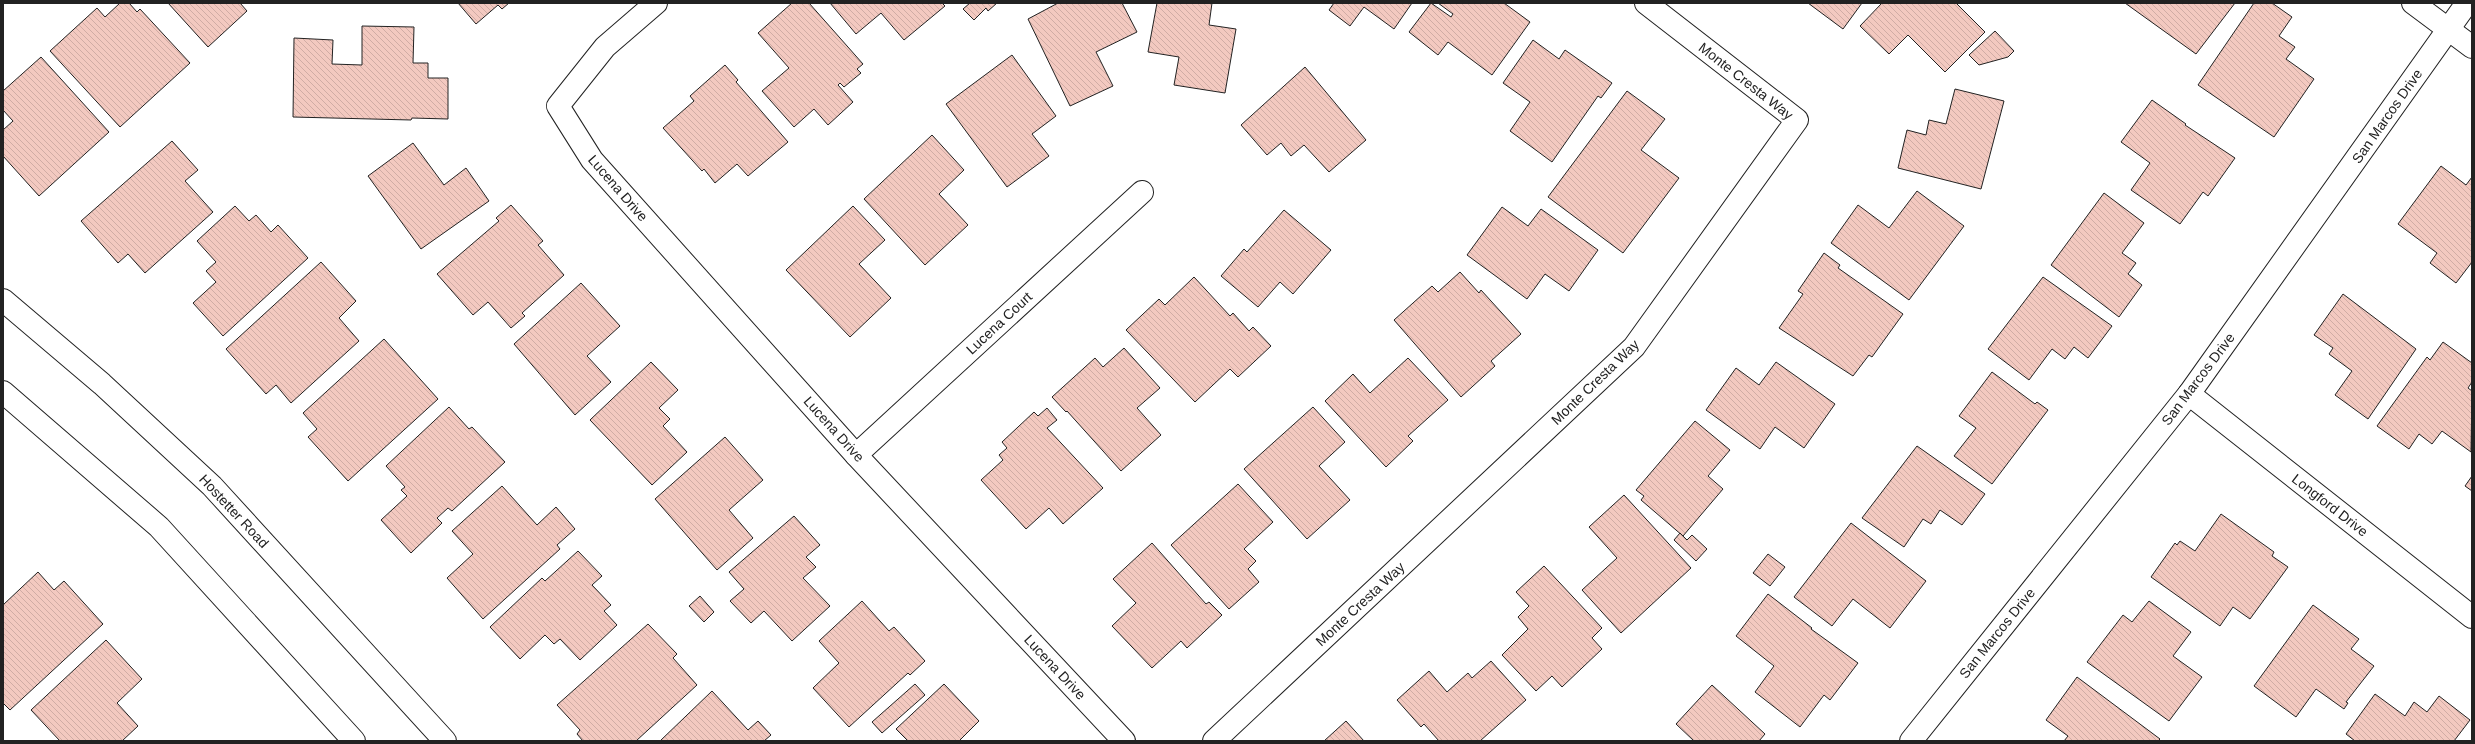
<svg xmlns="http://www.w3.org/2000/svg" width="2475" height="744" viewBox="0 0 2475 744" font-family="Arial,sans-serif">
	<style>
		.building { fill: url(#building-back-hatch); stroke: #222 }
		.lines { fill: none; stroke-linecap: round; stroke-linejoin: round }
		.street-casing { stroke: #222; stroke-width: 24 }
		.secondary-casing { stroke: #222; stroke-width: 24 }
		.street { stroke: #fff; stroke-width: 22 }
		.secondary { stroke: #fff; stroke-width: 22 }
		.labels { text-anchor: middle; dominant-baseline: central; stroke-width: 3; stroke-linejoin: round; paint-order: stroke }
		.street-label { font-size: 14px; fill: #222; stroke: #fff }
	</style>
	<defs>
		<pattern id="building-back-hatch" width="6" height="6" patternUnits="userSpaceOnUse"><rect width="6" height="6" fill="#f3c9c0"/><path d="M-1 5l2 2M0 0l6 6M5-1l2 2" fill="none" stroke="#d0aca5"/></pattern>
	</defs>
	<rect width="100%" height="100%" fill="#fff"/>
	<g class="building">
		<path d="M120 3H129L137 12 140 9 190 63 120 127 50 51 97 8 105 17Z"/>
		<path d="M168 3H240L247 11 208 47Z"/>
		<path d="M458 3H509L502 9 498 5 476 24Z"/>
		<path d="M792 3H809L863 64 857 69 861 73 844 87 840 83 838 85 853 102 828 125 814 109 794 127 762 91 789 68 758 33Z"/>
		<path d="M830 3H942L945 6 904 40 881 13 856 34Z"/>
		<path d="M970 3H997L988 11 986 8 974 20 963 9Z"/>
		<path d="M1058 3H1122L1137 32 1096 52 1113 86 1070 106 1028 19Z"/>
		<path d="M1157 3H1212L1209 25 1236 29 1225 93 1174 85 1179 57 1148 52Z"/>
		<path d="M1334 3H1412L1394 29 1364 7 1350 26 1329 10Z"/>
		<path d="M1431 3 1451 17 1453 14 1438 3H1504L1530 22 1492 75 1448 42 1438 55 1409 32Z"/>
		<path d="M1808 3H1862L1843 29Z"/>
		<path d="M1882 3H1956L1985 32 1945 72 1908 35 1889 54 1860 26Z"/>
		<path d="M2125 3H2235L2196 54Z"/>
		<path d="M2254 3H2272L2292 17 2279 36 2295 47 2286 59 2314 79 2274 137 2198 85Z"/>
		<path d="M362 26 414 27 413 63H428V78H448V119L412 118 411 120 293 117 294 38 333 40 332 64 362 65Z"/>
		<path d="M1995 31 2014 51 2008 57 1979 65 1969 55Z"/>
		<path d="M1533 40 1559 59 1565 50 1612 83 1601 98 1598 96 1552 162 1510 131 1530 102 1503 83Z"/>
		<path d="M1012 55 1056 116 1032 134 1049 156 1007 187 946 104Z"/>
		<path d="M41 57 109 132 39 196 3 156V130L13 121 3 110V91Z"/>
		<path d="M725 65 738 80 736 82 788 142 748 176 737 164 715 183 704 169 702 171 663 128 694 101 690 96Z"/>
		<path d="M1305 67 1366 140 1329 172 1304 145 1291 156 1281 143 1267 155 1241 125Z"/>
		<path d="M1955 89 2004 101 1981 189 1898 168 1907 130 1926 135 1929 120 1946 124Z"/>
		<path d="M1627 91 1665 119 1641 150 1679 178 1623 253 1548 197Z"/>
		<path d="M2152 100 2186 124 2185 125 2235 158 2208 196 2203 192 2180 224 2131 190 2150 163 2121 142Z"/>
		<path d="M932 135 964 170 939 194 968 225 925 265 864 199Z"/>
		<path d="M172 141 198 170 185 181 213 212 145 273 128 254 118 263 81 221Z"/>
		<path d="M413 143 444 185 466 168 489 201 421 249 368 176Z"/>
		<path d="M2441 166 2466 185 2472 177V262L2456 283 2430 263 2437 253 2398 224Z"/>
		<path d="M1917 191 1964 226 1909 300 1831 243 1858 205 1889 228Z"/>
		<path d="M2104 193 2144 223 2122 253 2136 263 2128 274 2142 285 2119 317 2051 265Z"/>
		<path d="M511 205 543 241 538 245 564 275 522 313 525 316 511 328 488 302 473 315 437 274 499 221 496 218Z"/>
		<path d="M235 206 249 221 256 215 271 232 278 225 308 258 223 336 193 303 216 282 206 271 216 262 197 241Z"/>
		<path d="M853 206 885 240 859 264 891 298 850 337 786 270Z"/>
		<path d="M1502 207 1528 226 1541 209 1598 250 1569 291 1545 274 1527 299 1467 255Z"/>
		<path d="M1284 210 1331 250 1293 294 1280 282 1258 307 1221 276 1244 249 1247 252Z"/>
		<path d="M1824 253 1840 265 1838 268 1903 314 1872 357 1869 355 1853 376 1779 328 1803 294 1798 291Z"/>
		<path d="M321 262 356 301 339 318 359 341 291 403 276 385 266 394 226 349Z"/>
		<path d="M1460 272 1479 293 1481 290 1521 334 1491 361 1495 366 1461 397 1394 320 1432 286 1438 292Z"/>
		<path d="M1194 277 1230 316 1233 313 1249 331 1253 327 1271 346 1238 377 1230 369 1195 402 1126 330 1159 299 1165 305Z"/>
		<path d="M2043 277 2112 326 2088 358 2074 347 2065 359 2052 349 2029 380 1988 349Z"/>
		<path d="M581 283 620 326 587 356 611 382 575 415 514 344Z"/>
		<path d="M2343 294 2416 349 2368 419 2335 395 2352 371 2329 354 2333 348 2314 335Z"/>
		<path d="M384 339 438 399 348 481 308 437 317 429 303 413Z"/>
		<path d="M2443 342 2472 363V382L2468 388 2472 391 2471 452 2442 431 2432 444 2419 434 2409 449 2377 426 2427 357 2430 360Z"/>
		<path d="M1124 348 1160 388 1137 408 1161 435 1121 471 1067 411 1066 412 1052 397 1095 358 1103 367Z"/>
		<path d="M1408 358 1448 400 1408 436 1413 441 1386 467 1325 401 1353 374 1370 393Z"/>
		<path d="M651 362 678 390 659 408 670 419 663 426 687 452 652 485 590 420Z"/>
		<path d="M1776 362 1835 404 1804 448 1775 427 1760 449 1706 410 1736 368 1759 385Z"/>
		<path d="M1992 372 2035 404 2037 402 2048 410 1992 484 1954 456 1976 428 1959 416Z"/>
		<path d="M449 407 469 429 472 427 505 462 452 511 448 508 437 518 442 523 411 553 381 520 407 496 401 490 405 487 386 466Z"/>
		<path d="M1313 407 1345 442 1319 466 1350 500 1307 539 1244 469Z"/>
		<path d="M1047 408 1057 420 1047 428 1103 488 1063 524 1049 508 1026 529 981 480 1003 460 999 455 1007 448 1002 442 1034 412 1038 416Z"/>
		<path d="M1695 421 1730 450 1708 476 1723 489 1683 536 1641 500 1644 496 1636 490Z"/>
		<path d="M725 437 763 480 729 510 753 538 717 570 655 499Z"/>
		<path d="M1917 446 1985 494 1962 525 1940 510 1931 524 1923 519 1904 547 1862 518Z"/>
		<path d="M2472 476V491L2465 486Z"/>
		<path d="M1238 484 1273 522 1244 549 1256 561 1248 569 1259 582 1229 609 1171 545Z"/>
		<path d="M502 486 537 525 556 507 575 529 557 545 560 549 483 619 447 578 473 554 452 531Z"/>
		<path d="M1624 495 1691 568 1621 633 1582 590 1617 558 1589 527Z"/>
		<path d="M2221 514 2274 552 2272 556 2288 567 2250 619 2233 607 2220 626 2151 577 2175 543 2177 545 2180 541 2195 551Z"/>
		<path d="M794 516 820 545 806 557 816 567 803 578 830 606 792 641 764 611 751 623 730 601 744 589 729 572Z"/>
		<path d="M1851 523 1926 581 1890 628 1853 599 1832 626 1794 597Z"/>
		<path d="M1680 533 1687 540 1692 535 1707 549 1696 561 1674 540Z"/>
		<path d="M1152 543 1206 604 1209 602 1222 615 1187 648 1181 641 1152 668 1112 626 1136 603 1113 579Z"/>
		<path d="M578 551 602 576 592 585 611 605 604 611 617 625 580 660 560 639 554 644 545 635 520 659 490 627 542 578 545 581Z"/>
		<path d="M1768 554 1785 567 1770 586 1753 573Z"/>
		<path d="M1544 566 1602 628 1592 638 1602 649 1562 687 1552 676 1536 691 1502 655 1528 629 1518 617 1529 606 1516 592Z"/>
		<path d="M38 572 54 590 64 581 103 624 10 710 3 703V605Z"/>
		<path d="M1768 594 1812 628 1811 629 1858 663 1830 700 1824 695 1800 727 1755 692 1774 666 1736 636Z"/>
		<path d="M700 596 714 612 704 622 689 606Z"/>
		<path d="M862 601 889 631 894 627 925 661 910 675 908 673 849 727 813 688 839 663 819 641Z"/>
		<path d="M2149 601 2191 632 2173 656 2202 677 2169 721 2087 662 2123 615 2132 622Z"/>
		<path d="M2313 605 2359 639 2351 649 2374 666 2346 702 2348 703 2344 709 2316 689 2296 717 2254 686Z"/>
		<path d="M648 624 677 654 673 658 697 685 636 741H583L577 734 580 730 557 705Z"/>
		<path d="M106 640 142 679 117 703 138 726 122 741H60L31 710Z"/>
		<path d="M1491 661 1526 700 1480 741H1439L1424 724 1421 727 1397 700 1429 671 1447 692 1468 673 1472 678Z"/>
		<path d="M2077 677 2160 739 2158 741H2064L2068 736 2046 720Z"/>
		<path d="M915 684 925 695 882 733 872 722Z"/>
		<path d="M944 684 979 721 959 741H908L896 729Z"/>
		<path d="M1712 685 1765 734 1759 741H1694L1676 724Z"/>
		<path d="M712 691 748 730 758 721 771 735 764 741H660Z"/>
		<path d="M2375 694 2405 716 2414 702 2427 712 2439 696 2470 720 2454 741H2355L2346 734Z"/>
		<path d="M1346 721 1364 741H1324Z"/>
	</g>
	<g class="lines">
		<g class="street-casing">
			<g id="street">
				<path d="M656 3 605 47 558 106 592 160 856 455 1124 741"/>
				<path d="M2413 3 2472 47"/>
				<path d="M2189 394 2472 617"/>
				<path d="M856 455 1142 192"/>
				<path d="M1214 741 1634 347 1797 120 1646 3"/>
				<path d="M1911 741 2189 394 2467 3"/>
			</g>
		</g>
		<g class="secondary-casing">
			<g id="secondary">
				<path d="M3 300 102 384 212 486 445 741"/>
				<path d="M3 392 159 527 354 741"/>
			</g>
		</g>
		<use href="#street" class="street"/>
		<use href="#secondary" class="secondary"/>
	</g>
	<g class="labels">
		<g class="street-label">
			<text transform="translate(1746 81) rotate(38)">Monte Cresta Way</text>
			<text transform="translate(2387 116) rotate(-55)">San Marcos Drive</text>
			<text transform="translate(618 188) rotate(49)">Lucena Drive</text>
			<text transform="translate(999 323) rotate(-43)">Lucena Court</text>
			<text transform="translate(2198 379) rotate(-53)">San Marcos Drive</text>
			<text transform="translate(1595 382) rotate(-44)">Monte Cresta Way</text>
			<text transform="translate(834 429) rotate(48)">Lucena Drive</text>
			<text transform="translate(2330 505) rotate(38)">Longford Drive</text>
			<text transform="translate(234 511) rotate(47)">Hostetter Road</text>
			<text transform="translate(1360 604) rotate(-43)">Monte Cresta Way</text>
			<text transform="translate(1997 633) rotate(-51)">San Marcos Drive</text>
			<text transform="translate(1055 667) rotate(47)">Lucena Drive</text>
		</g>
	</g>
	<rect width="2475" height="744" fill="none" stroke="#222222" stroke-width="8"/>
</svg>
